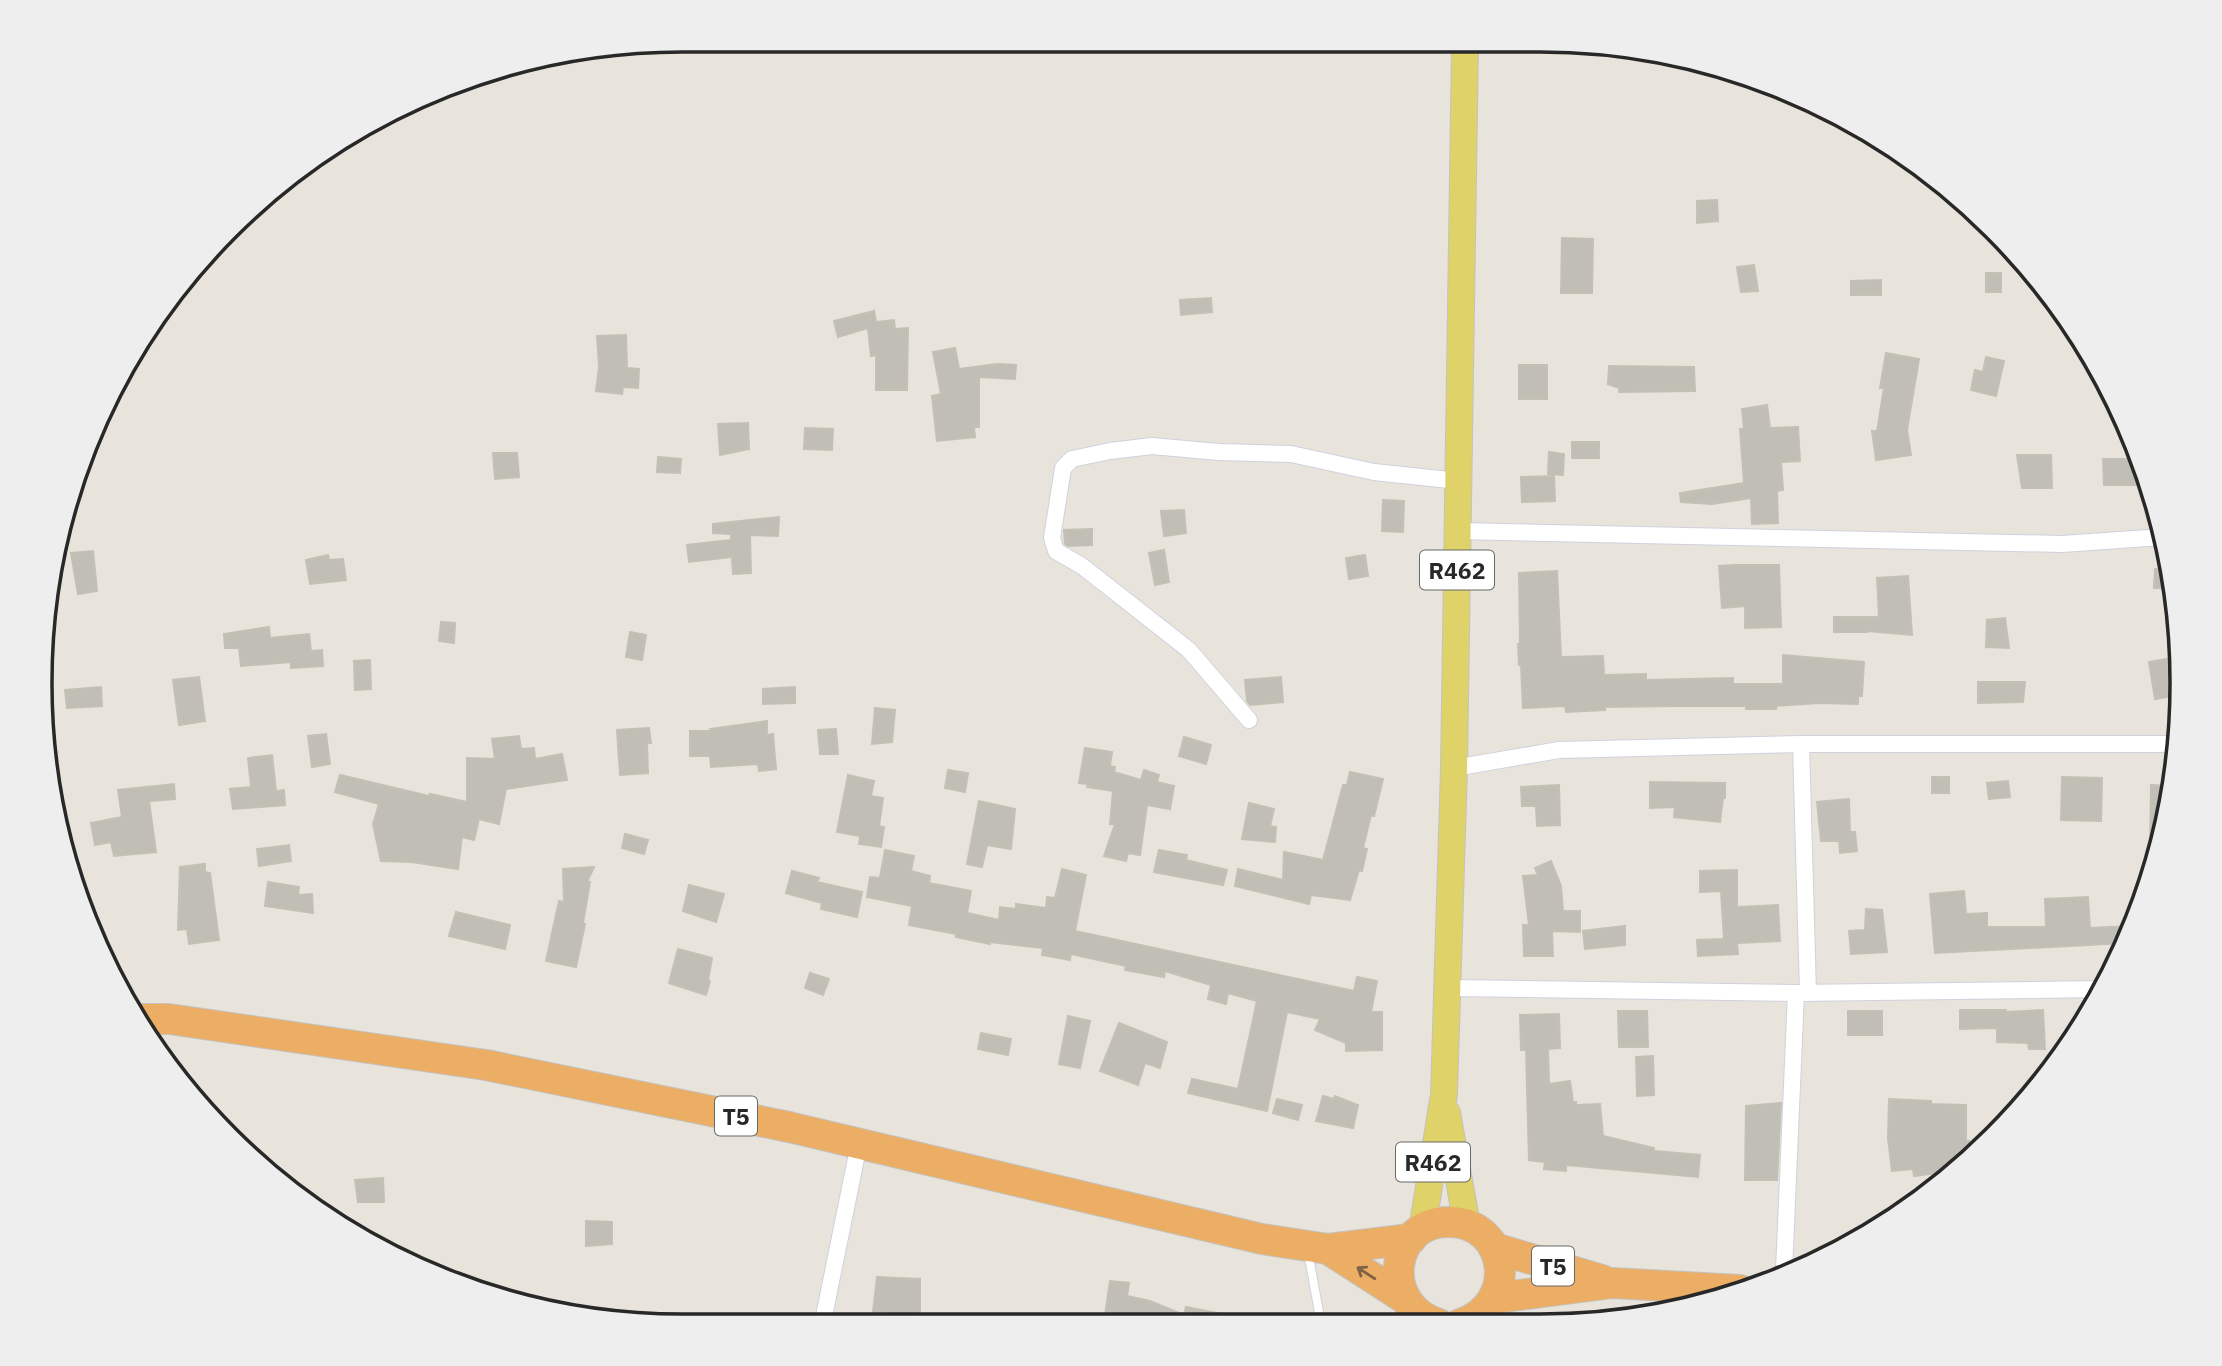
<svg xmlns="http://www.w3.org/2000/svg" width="2222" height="1366" viewBox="0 0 2222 1366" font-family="'IBM Plex Sans',sans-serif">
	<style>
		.building { fill: #c1beb6; stroke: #c3c0b5; stroke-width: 2 }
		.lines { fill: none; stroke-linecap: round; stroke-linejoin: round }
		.lane-casing { stroke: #d0d1df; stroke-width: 10 }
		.street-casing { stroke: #d0d1df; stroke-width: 18 }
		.primary-casing { stroke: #c3c3c3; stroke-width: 28 }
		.highway-casing { stroke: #c3c3c3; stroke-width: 32 }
		.lane { stroke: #fff; stroke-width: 8 }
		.street { stroke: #fff; stroke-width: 16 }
		.primary { stroke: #dfd269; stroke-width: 26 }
		.highway { stroke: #ebae64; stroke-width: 30 }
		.oneway { stroke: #806443 }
		.labels { text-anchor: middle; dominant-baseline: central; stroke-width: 6; stroke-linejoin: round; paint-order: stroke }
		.shield { fill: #fff; stroke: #686868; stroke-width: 2 }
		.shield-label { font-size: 23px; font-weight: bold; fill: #282828 }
		.rim { fill: none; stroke: #282828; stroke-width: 3.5 }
	</style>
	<rect width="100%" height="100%" fill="#e8e4db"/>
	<g class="building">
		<path d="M1717 200 1718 221 1697 223V201Z"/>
		<path d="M1562 238 1593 239 1592 293H1561Z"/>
		<path d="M1754 265 1758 291 1741 292 1737 267Z"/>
		<rect x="1986" y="273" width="15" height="19"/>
		<path d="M1881 280V295H1851V281Z"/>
		<path d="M1211 298 1212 312 1181 315 1180 300Z"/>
		<path d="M874 311 876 322 894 320 895 329 908 328 907 390H876V355L871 356 868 328 838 337 834 321Z"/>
		<path d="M626 335 627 368 639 369 638 388 623 387 622 394 596 391 599 367 597 336Z"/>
		<path d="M955 348 959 369 997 364 1016 365 1015 379 979 377V427H974L975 437 937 441 932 396 941 394 933 352Z"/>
		<path d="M1886 353 1919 359 1907 430 1911 455 1876 460 1872 431H1877L1884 388H1880Z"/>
		<path d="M1986 357 2004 361 1996 396 1971 390 1975 370 1983 372Z"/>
		<rect x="1519" y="365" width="28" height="34"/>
		<path d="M1609 366 1694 367 1695 391 1619 392V388L1608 384Z"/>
		<path d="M1767 405 1770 428 1798 427 1800 461 1781 462 1783 490 1777 491 1778 523 1752 524 1751 498 1712 504 1681 502 1680 493 1744 483 1740 429H1744L1742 409Z"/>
		<path d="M748 423 749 449 720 455 718 424Z"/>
		<path d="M805 428 833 429 832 450 804 449Z"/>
		<rect x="1572" y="442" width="27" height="16"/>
		<path d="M1549 452 1564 454 1563 475 1548 474Z"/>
		<path d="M493 453H517L519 477 495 479Z"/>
		<path d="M2017 455H2051L2052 488H2022Z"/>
		<path d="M658 457 681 459 680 473 657 472Z"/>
		<path d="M2103 459H2139V485H2104Z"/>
		<path d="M1554 476 1555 501 1522 502 1521 477Z"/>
		<path d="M1383 500 1404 501 1403 532 1382 531Z"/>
		<path d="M1184 510 1186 533 1164 536 1161 511Z"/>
		<path d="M779 517 778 536 750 535 751 573 733 574 732 557 689 562 687 545 731 540V534L713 533V524Z"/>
		<path d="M1092 529V545L1068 546 1065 544 1064 530Z"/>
		<path d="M1164 550 1169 582 1155 585 1149 553Z"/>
		<path d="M93 551 97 591 78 594 71 553Z"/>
		<path d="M328 555 329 560 343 559 346 580 310 584 306 560Z"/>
		<path d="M1365 555 1368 576 1349 579 1346 558Z"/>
		<path d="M1735 565H1779L1781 627 1745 628V606L1722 608 1719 566Z"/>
		<path d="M2155 569 2169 570 2174 588H2154Z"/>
		<path d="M1557 571 1561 657 1603 656 1604 675 1646 674V680L1733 678V684H1783V655L1864 662 1862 696H1858V704L1819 703 1776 706V709H1746V706H1674L1605 707V710L1566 712 1565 706 1523 708 1521 665H1519L1518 644H1520L1519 573Z"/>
		<path d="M1908 576 1912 635 1867 631V632H1834V617H1879L1877 578Z"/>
		<path d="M2005 618 2009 648 1986 647 1987 620Z"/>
		<path d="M441 622 455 623 454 643 439 641Z"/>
		<path d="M269 627 270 638 309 634 311 651 322 650 323 666 291 668V662L241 666 239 648H225L224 634Z"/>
		<path d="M630 632 646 635 642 660 626 657Z"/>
		<path d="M2178 657 2179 695 2155 699 2149 662Z"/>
		<path d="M370 660 371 689 355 690 354 661Z"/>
		<path d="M199 677 205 721 179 725 173 680Z"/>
		<path d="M1281 677 1283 702 1250 705 1247 701 1245 680Z"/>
		<path d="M1978 682H2025L2023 702 1978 703Z"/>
		<path d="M101 687 102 706 67 708 65 690Z"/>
		<path d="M795 687V703L763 704V689Z"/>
		<path d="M875 708 895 710 892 742 872 744Z"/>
		<path d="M767 721V735L773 734 776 769 759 771 758 764 711 767 710 756H690V731H711L710 729Z"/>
		<path d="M649 728 651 743H647L648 773 620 775 617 730Z"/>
		<path d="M836 729 838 754H820L818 730Z"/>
		<path d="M326 734 330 764 312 767 308 736Z"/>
		<path d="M519 736 521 749 534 748 535 759 562 754 567 780 506 789 499 824 479 819 474 840 462 837 458 869 412 862 381 861 373 824 379 804 335 792 340 775 429 796 430 794 467 802V758L495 759 492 739Z"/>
		<path d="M1184 737 1211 745 1206 764 1179 756Z"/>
		<path d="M1085 748 1112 752 1110 766 1115 767 1114 772 1141 780 1144 770 1159 775 1157 782 1174 786 1170 809 1147 805 1140 855 1128 853 1126 861 1104 856 1115 824H1110L1113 791 1087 787 1088 784 1079 783Z"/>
		<path d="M272 755 276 791 284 790 285 805 233 809 230 789 251 787 248 758Z"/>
		<path d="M948 770 968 773 965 792 945 788Z"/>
		<path d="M1350 772 1383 779 1374 816 1371 815 1363 848 1367 849 1362 871 1359 870 1350 900 1311 895 1309 904 1235 886 1238 869 1283 880 1284 852 1323 860 1343 785H1347Z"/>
		<path d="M848 775 874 781 871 796 883 798 879 826 884 827 881 847 859 844 860 836 837 832Z"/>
		<rect x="1932" y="777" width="17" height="16"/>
		<path d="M2062 777 2102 778 2101 821 2061 820Z"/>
		<path d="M2008 781 2010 797 1989 799 1987 783Z"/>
		<path d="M1650 782 1725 783V798H1723L1720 822 1674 817 1675 807 1650 808Z"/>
		<path d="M174 784 175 799 149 801 156 852 114 856 111 842 95 845 91 823 122 817 118 790Z"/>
		<path d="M1559 785 1560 825 1537 826 1536 806H1522L1521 787Z"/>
		<path d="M2151 785 2170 786 2158 854 2150 853Z"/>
		<path d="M1849 799 1850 832H1855L1857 851 1840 853 1839 841H1821L1817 802Z"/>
		<path d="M979 801 1015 809 1011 849 987 845 982 867 967 864Z"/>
		<path d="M1249 803 1274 809 1270 826 1276 827 1275 842 1242 839Z"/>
		<path d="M625 834 648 840 644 854 622 848Z"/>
		<path d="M289 845 291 861 259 866 257 849Z"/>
		<path d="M885 850 914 856 911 871 930 876 929 883 971 891 967 913 999 920 1000 907 1016 909V904L1046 908 1047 897 1055 898 1062 869 1086 875 1075 931 1354 991 1357 977 1377 981 1371 1012H1382V1050L1346 1051V1043L1315 1030 1320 1019 1287 1012 1267 1111 1188 1093 1192 1079 1238 1089 1257 1001 1228 993 1226 1004 1208 999 1211 985 1165 971 1164 977 1125 970 1126 966 1071 954 1070 960 1042 955 1043 948 990 942V944L956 937V934L909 925 912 906 867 897 870 877 880 878Z"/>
		<path d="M1159 850 1187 855 1186 860 1227 870 1223 885 1154 872Z"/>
		<path d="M1551 861 1561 886 1563 911H1580V932L1552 931 1553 956H1524L1523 925H1529L1523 876 1538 875 1535 868Z"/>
		<path d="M205 864V872L210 873 219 940 189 944 187 929 178 930 180 867Z"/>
		<path d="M594 867 587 882H590L583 923 585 924 576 967 546 961 559 901 564 902 563 869Z"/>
		<path d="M1737 870V907L1778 905 1780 941 1737 943 1738 954 1698 956 1697 940 1724 939 1721 891 1700 892V871Z"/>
		<path d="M792 871 819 878 817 882 862 892 857 917 821 909 822 903 786 893Z"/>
		<path d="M268 882 299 887 298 895 312 894 313 913 265 906Z"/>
		<path d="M689 885 724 894 716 922 683 911Z"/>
		<path d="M1964 891 1966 914 1987 913V927H2046L2045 899 2088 897 2090 928 2131 926 2125 943 1935 953 1930 894Z"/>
		<path d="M1866 909 1882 910 1887 952 1851 954 1849 931 1865 930Z"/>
		<path d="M456 912 510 925 505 949 449 936Z"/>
		<path d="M1625 926V945L1585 949 1583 931Z"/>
		<path d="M678 949 712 958 708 980 710 981 706 995 669 983Z"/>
		<path d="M810 973 829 979 823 995 805 988Z"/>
		<path d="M1960 1010H2006V1012L2043 1010 2045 1049H2029L2028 1043 1997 1042V1028L1960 1029Z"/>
		<path d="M1618 1011H1647L1648 1047H1619Z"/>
		<rect x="1848" y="1011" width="34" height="24"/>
		<path d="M1559 1014 1560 1048 1548 1049 1549 1084 1570 1081 1573 1102H1576V1105L1600 1104 1603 1136 1654 1148V1151L1700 1155 1698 1177 1566 1165V1171L1544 1169 1545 1162 1529 1160 1526 1050H1521L1520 1015Z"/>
		<path d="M1068 1016 1090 1021 1080 1068 1059 1064Z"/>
		<path d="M1119 1023 1167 1042 1160 1068 1145 1063 1138 1085 1100 1071Z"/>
		<path d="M981 1033 1011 1039 1008 1055 978 1049Z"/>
		<path d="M1653 1056 1654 1095 1637 1096 1636 1057Z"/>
		<path d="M1323 1096 1334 1099 1335 1096 1358 1105 1353 1128 1316 1121Z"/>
		<path d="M1277 1099 1302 1105 1298 1120 1273 1113Z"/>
		<path d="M1889 1099 1931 1101V1104L1966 1105V1141H1969L1970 1159 1946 1178H1936V1173L1914 1176 1913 1169 1892 1171 1888 1138Z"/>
		<path d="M1781 1103 1777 1180H1745L1746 1106Z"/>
		<path d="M383 1178 384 1202H358L355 1180Z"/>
		<path d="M586 1221 612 1222V1244L586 1246Z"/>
		<path d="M877 1277 920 1279V1316L873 1312Z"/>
		<path d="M1110 1281 1129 1283 1127 1296 1150 1301 1184 1315 1186 1307 1228 1315V1323H1140L1105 1315Z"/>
	</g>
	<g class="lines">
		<g class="lane-casing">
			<path id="lane" d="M1308 1252 1321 1323"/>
		</g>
		<g class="street-casing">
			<g id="street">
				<path d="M1458 531 2062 544 2162 537"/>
				<path d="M1249 720 1189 650 1082 566 1056 551 1052 538 1063 468 1072 459 1110 451 1152 446 1219 452 1291 454 1374 472 1459 481"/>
				<path d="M1801 744 1808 993"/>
				<path d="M1454 768 1559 750 1801 744H2177"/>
				<path d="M1448 988 1796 993 2102 989"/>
				<path d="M1784 1271 1796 993"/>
				<path d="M823 1321 859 1144"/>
			</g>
		</g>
		<g class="primary-casing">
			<g id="primary">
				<path d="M1447 1113 1467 1225"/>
				<path d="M1422 1230 1444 1094 1454 768 1465 45"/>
			</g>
		</g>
		<g class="highway-casing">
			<g id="highway">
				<path d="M138 1019H169L486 1065 789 1127 1262 1239 1328 1249 1411 1239"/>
				<path d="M1494 1248 1602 1280"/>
				<path d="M1328 1249 1404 1298"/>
				<path d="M1495 1298 1612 1283 1740 1290"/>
				<path d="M1439 1324C1378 1305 1390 1221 1449 1222 1509 1222 1520 1305 1460 1324"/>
			</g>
		</g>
		<use href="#lane" class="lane"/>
		<use href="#street" class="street"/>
		<use href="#primary" class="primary"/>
		<use href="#highway" class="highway"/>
	</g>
	<defs><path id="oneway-shaft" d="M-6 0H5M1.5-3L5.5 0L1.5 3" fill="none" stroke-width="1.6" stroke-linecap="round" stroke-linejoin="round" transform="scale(1.75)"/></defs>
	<use class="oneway" href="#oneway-shaft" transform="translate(1366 1273) rotate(-147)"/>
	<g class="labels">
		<g class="shield">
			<rect x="1420" y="550.5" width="74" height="39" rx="5"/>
			<rect x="715" y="1096.5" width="42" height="39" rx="5"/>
			<rect x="1396" y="1142.5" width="74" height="39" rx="5"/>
			<rect x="1532" y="1246.5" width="42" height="39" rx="5"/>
		</g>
		<g class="shield-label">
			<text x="1457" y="570">R462</text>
			<text x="736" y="1116">T5</text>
			<text x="1433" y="1162">R462</text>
			<text x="1553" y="1266">T5</text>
		</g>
	</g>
	<path d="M0 0H2222V1366H0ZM682 52H1540A630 630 0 0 1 2170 682V684A630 630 0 0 1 1540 1314H682A630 630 0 0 1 52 684V682A630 630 0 0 1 682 52Z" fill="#eee" fill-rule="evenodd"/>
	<path class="rim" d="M682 52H1540A630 630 0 0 1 2170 682V684A630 630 0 0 1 1540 1314H682A630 630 0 0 1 52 684V682A630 630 0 0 1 682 52Z"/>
</svg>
